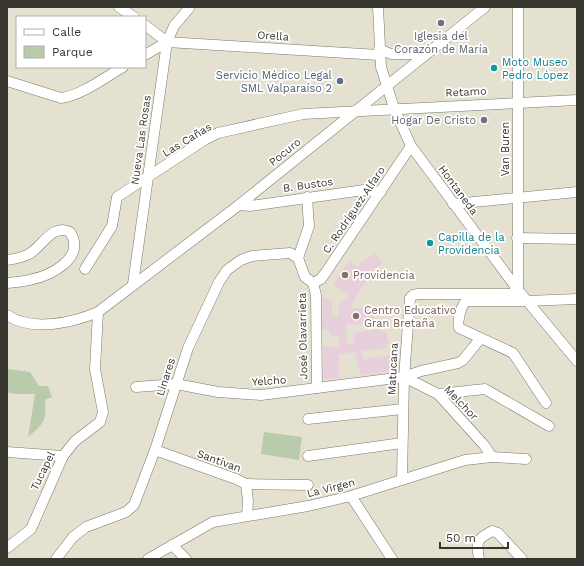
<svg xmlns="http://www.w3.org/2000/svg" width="584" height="566" viewBox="0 0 584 566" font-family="'Work Sans',sans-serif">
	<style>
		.education { fill: #e7d0dc }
		.green { fill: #b9cbab }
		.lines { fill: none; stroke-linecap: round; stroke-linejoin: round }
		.minor-casing { stroke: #7b7868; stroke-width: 11 }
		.minor { stroke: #fff; stroke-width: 10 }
		.worship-dot { fill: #6b7280; stroke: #fff; stroke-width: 1.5 }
		.culture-dot { fill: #0f9aa8; stroke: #fff; stroke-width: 1.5 }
		.service-dot { fill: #5c6f8a; stroke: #fff; stroke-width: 1.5 }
		.education-dot { fill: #8d6e63; stroke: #fff; stroke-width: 1.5 }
		.labels { text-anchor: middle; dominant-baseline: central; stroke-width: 3.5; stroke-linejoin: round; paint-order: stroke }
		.street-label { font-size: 11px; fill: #37362f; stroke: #fff }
		.worship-label { font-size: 11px; fill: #5b616d; stroke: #fff }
		.culture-label { font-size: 11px; fill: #0d838f; stroke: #fff; text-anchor: start }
		.service-label { font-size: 11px; fill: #4e5e75; stroke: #fff; text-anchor: end }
		.education-label { font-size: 11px; fill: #785e54; stroke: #fff; text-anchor: start }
	</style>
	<rect width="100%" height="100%" fill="#e5e1d0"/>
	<path class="education" d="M376 253 382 264 373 269 350 308 374 309V324L346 325V344H354V333L380 329 383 332H386L389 343 386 344 387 348 362 351 363 359 391 355 393 371 361 375 355 352 339 354V378L324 379 323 346 339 347V336H331L330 330H322L323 298 332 300V316H338L339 306 344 300 350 297 333 285 349 261 357 267 361 263Z"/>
	<g class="green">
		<path d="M7 369 30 372 39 386H48L52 397 45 400C47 420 44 424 28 437L35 394H13L7 392Z"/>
		<path d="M264 432 302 437 299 460 261 454Z"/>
	</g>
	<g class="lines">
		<g class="minor-casing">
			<g id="minor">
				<path d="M119 7 134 17"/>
				<path d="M378 7 381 67 394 108 411 146 518 290 577 361"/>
				<path d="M145 25 167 42"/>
				<path d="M167 42 379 55"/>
				<path d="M379 49 391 54H426"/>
				<path d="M145 55 167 42"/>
				<path d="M7 81 61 98C82 95 104 78 123 67"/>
				<path d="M453 204 577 192"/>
				<path d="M239 205 250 206 364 190 381 192"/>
				<path d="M517 238 577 239"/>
				<path d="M298 258 309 226 307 197"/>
				<path d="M7 260C14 259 22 258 29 254 42 247 52 223 70 232 87 258 50 276 29 280 22 282 14 282 7 283"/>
				<path d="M85 269 112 226 117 197 206 139 218 133 303 114 577 100"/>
				<path d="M313 283 321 279 326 272 411 146"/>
				<path d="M313 283 316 295 317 388"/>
				<path d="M133 284 167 42 174 26 190 7"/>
				<path d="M7 315C32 332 72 323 98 312L239 205 485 7"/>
				<path d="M404 377 438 394 484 445 492 457"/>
				<path d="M136 387 176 384 218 392 261 395 404 377 421 371 458 363 463 360 480 339"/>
				<path d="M438 394 485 389 549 426"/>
				<path d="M546 403 513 353 459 328C457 322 461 304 467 301H527L577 299"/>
				<path d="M308 419 403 409"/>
				<path d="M155 450 236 479 246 484 248 501 247 516"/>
				<path d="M7 452 63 456"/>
				<path d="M308 456 402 443"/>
				<path d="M402 480 404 377 410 298 413 295 418 294H510L518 290V7"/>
				<path d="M246 484 308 485"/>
				<path d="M351 496 392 559"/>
				<path d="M172 545 186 559"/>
				<path d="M7 548 31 529 63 456 75 441 100 422 103 412 95 369 98 312"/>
				<path d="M56 559 73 537 86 527 126 512 134 505 155 450 188 348 219 282 227 270 241 260 252 256 290 253 298 258 305 277 313 283"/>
				<path d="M148 559 213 522 308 506 351 496 465 460 492 457 526 459"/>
				<path d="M479 559C476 541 476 540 492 531L498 533 522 559"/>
			</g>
		</g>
		<use href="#minor" class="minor"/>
	</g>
	<g class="worship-dot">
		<circle cx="441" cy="23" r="4"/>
		<circle cx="484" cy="120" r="4"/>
	</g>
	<g class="culture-dot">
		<circle cx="494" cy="68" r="4"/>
		<circle cx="430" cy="243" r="4"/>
	</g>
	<circle class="service-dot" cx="340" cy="81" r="4"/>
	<g class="education-dot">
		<circle cx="345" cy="275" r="4"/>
		<circle cx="356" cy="316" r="4"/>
	</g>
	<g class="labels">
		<g class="street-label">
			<text transform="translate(273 36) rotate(4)">Orella</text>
			<text transform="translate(466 92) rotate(-3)">Retamo</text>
			<text transform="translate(141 140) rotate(-82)">Nueva Las Rosas</text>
			<text transform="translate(187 140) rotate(-31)">Las Cañas</text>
			<text transform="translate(505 149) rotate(-90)">Van Buren</text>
			<text transform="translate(285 152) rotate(-39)">Pocuro</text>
			<text transform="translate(308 185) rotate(-8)">B. Bustos</text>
			<text transform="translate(458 190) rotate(54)">Hontaneda</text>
			<text transform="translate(354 210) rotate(-56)">C. Rodríguez Alfaro</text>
			<text transform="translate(303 336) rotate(-91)">José Olavarrieta</text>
			<text transform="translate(393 369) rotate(-87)">Matucana</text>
			<text transform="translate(166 377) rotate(-72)">Linares</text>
			<text transform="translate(269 381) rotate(-4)">Yelcho</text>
			<text transform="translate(461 403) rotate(46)">Melchor</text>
			<text transform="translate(219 461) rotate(20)">Santivan</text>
			<text transform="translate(43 471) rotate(-64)">Tucapel</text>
			<text transform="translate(331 488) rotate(-14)">La Virgen</text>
		</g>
		<g class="worship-label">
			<text x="441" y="36">Iglesia del<tspan x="441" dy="13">Corazón de María</tspan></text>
			<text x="476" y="120" text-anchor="end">Hogar De Cristo</text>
		</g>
		<g class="culture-label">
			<text x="502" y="62">Moto Museo<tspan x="502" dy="13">Pedro López</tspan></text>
			<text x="438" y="237">Capilla de la<tspan x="438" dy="13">Providencia</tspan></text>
		</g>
		<g class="service-label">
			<text x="332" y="75">Servicio Médico Legal<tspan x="332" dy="13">SML Valparaíso 2</tspan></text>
		</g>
		<g class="education-label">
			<text x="353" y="275">Providencia</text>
			<text x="364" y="310">Centro Educativo<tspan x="364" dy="13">Gran Bretaña</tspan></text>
		</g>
	</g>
	<rect width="584" height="566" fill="none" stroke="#37362f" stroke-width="16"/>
	<rect x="16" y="16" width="130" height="52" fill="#ffffff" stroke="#afafac"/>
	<rect x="24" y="29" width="20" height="6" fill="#ffffff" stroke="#afafac"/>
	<text x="52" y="36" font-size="12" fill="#37362f">Calle</text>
	<rect x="24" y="46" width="20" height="12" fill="#b9cbab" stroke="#afafac"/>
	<text x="52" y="56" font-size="12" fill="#37362f">Parque</text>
	<path d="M440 542v6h68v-6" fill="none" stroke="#37362f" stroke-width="2"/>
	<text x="446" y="542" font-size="12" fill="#37362f" stroke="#ffffff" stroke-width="3" paint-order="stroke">50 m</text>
</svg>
